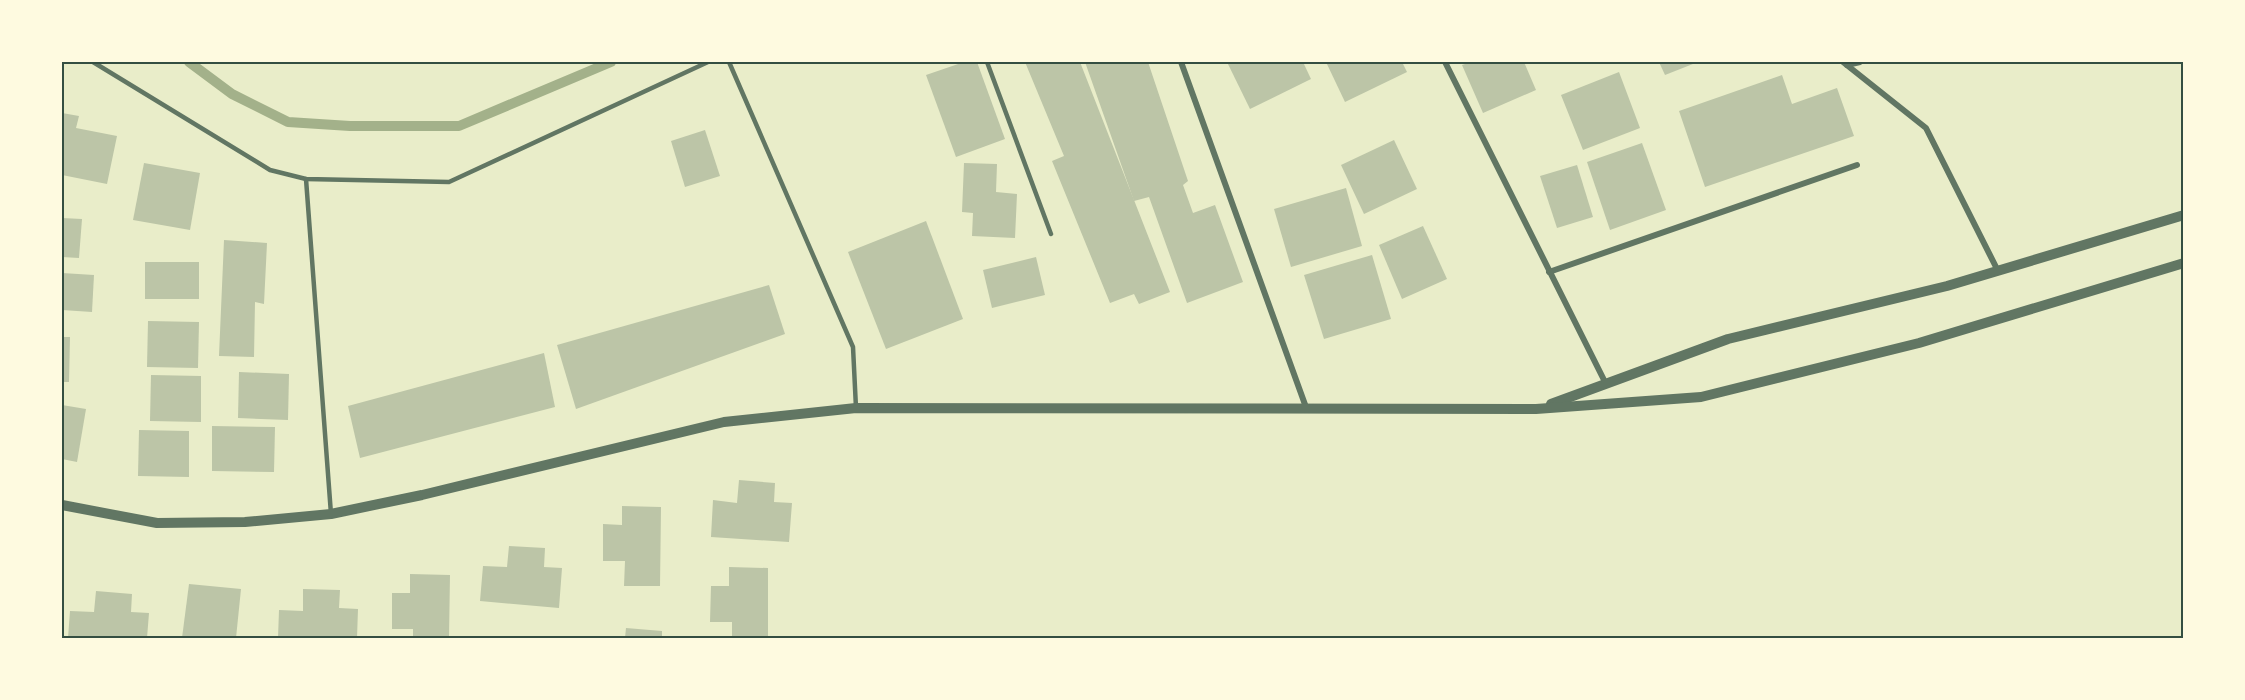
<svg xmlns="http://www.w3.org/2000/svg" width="2245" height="700" viewBox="0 0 2245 700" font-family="Raleway,sans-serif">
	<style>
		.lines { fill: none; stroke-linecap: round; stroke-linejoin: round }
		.stream { stroke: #a3b18a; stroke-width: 10 }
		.building { fill: #bcc5a7 }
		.service { stroke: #617663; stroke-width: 4.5 }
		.minor { stroke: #617663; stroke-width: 6 }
		.tertiary { stroke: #617663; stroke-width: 10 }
		.neatline { fill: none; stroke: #344e41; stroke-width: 2 }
	</style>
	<rect width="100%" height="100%" fill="#e9edc9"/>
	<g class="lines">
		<path class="stream" d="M189 62 232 94 288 122 350 126H459L611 62"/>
	</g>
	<g class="building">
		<path d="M964 62H977L1005 139 956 157 926 75Z"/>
		<path d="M1025 62H1080L1170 292 1139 304 1134 294 1110 303 1052 161 1064 156Z"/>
		<path d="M1085 62H1148L1188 181 1183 185 1193 213 1215 205 1243 282 1187 303 1149 197 1134 201Z"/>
		<path d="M1227 62H1303L1311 79 1250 109Z"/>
		<path d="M1326 62H1402L1407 72 1345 102Z"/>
		<path d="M1471 62H1524L1536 90 1483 113 1462 65Z"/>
		<path d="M1659 62H1698L1665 75Z"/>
		<path d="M1619 72 1640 128 1583 150 1561 95Z"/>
		<path d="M1782 75 1792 104 1837 88 1854 136 1705 187 1679 111Z"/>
		<path d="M62 113 79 116 76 128 117 136 107 184 62 175Z"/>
		<path d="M705 130 720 176 685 187 671 141Z"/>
		<path d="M1394 140 1417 189 1364 214 1341 165Z"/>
		<path d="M1642 143 1666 210 1610 230 1587 162Z"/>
		<path d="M144 163 200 173 190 230 133 220Z"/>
		<path d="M964 163 997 164 996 192 1017 194 1015 238 972 236 973 213 962 212Z"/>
		<path d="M1577 165 1593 217 1557 228 1540 176Z"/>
		<path d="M1346 188 1362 246 1291 267 1274 209Z"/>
		<path d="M62 218 82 219 79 258 62 257Z"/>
		<path d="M926 221 963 319 886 349 848 252Z"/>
		<path d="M1423 226 1447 279 1402 299 1379 245Z"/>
		<path d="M224 240 267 243 264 304 255 302 254 357 219 356Z"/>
		<path d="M1372 255 1391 319 1324 339 1304 275Z"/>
		<path d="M1036 257 1045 295 992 308 983 270Z"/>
		<rect x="145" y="262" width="54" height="37"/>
		<path d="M62 273 94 275 92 312 62 310Z"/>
		<path d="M769 285 785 334 576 409 557 345Z"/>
		<path d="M148 321 199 322 198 368 147 367Z"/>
		<path d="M62 337H70L69 382H62Z"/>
		<path d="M544 353 555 407 360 458 348 406Z"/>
		<path d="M239 372 289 374 288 420 238 418Z"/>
		<path d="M151 375 201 376V422L150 421Z"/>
		<path d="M62 405 86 409 77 462 62 459Z"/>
		<path d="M212 426 275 427 274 472 212 471Z"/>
		<path d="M139 430 189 431V477L138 476Z"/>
		<path d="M739 480 775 483 774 502 792 503 789 542 711 537 713 500 737 503Z"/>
		<path d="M622 506 661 507 660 586H624L625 561H603V524L622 525Z"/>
		<path d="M509 546 545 548 544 567 562 568 559 608 480 601 483 566 507 567Z"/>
		<path d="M729 567 768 568V638H732V622H710L711 586H729Z"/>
		<path d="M410 574 450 575 449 638H413V629H392V593H410Z"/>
		<path d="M189 584 241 589 236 638H182Z"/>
		<path d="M303 589 340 590 339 608 358 609 357 638H278L279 610 303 611Z"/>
		<path d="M96 591 132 594 131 612 149 613 147 638H68L70 611 94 612Z"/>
		<path d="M626 628 662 631V638H625Z"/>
	</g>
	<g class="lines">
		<g class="service">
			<path d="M93 62 270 170 306 179 449 182 708 62"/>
			<path d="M729 62 853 347 856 408"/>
			<path d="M987 62 1051 234"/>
			<path d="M306 179 331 514"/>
		</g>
		<g class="minor">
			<path d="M1181 62 1307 410"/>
			<path d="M1445 62 1606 384"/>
			<path d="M1843 62 1926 128 1998 271"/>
			<path d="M1847 65 1860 62"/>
			<path d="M1549 272 1857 165"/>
		</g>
		<g class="tertiary">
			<path d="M1551 404 1728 339 1947 286 2184 215"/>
			<path d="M62 505 157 523 245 522 331 514 422 495 724 422 856 408 1536 409 1701 397 1919 343 2184 263"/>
		</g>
	</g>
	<rect width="2245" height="700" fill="none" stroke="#fefae0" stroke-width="126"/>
	<rect x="63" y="63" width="2119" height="574" class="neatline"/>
</svg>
